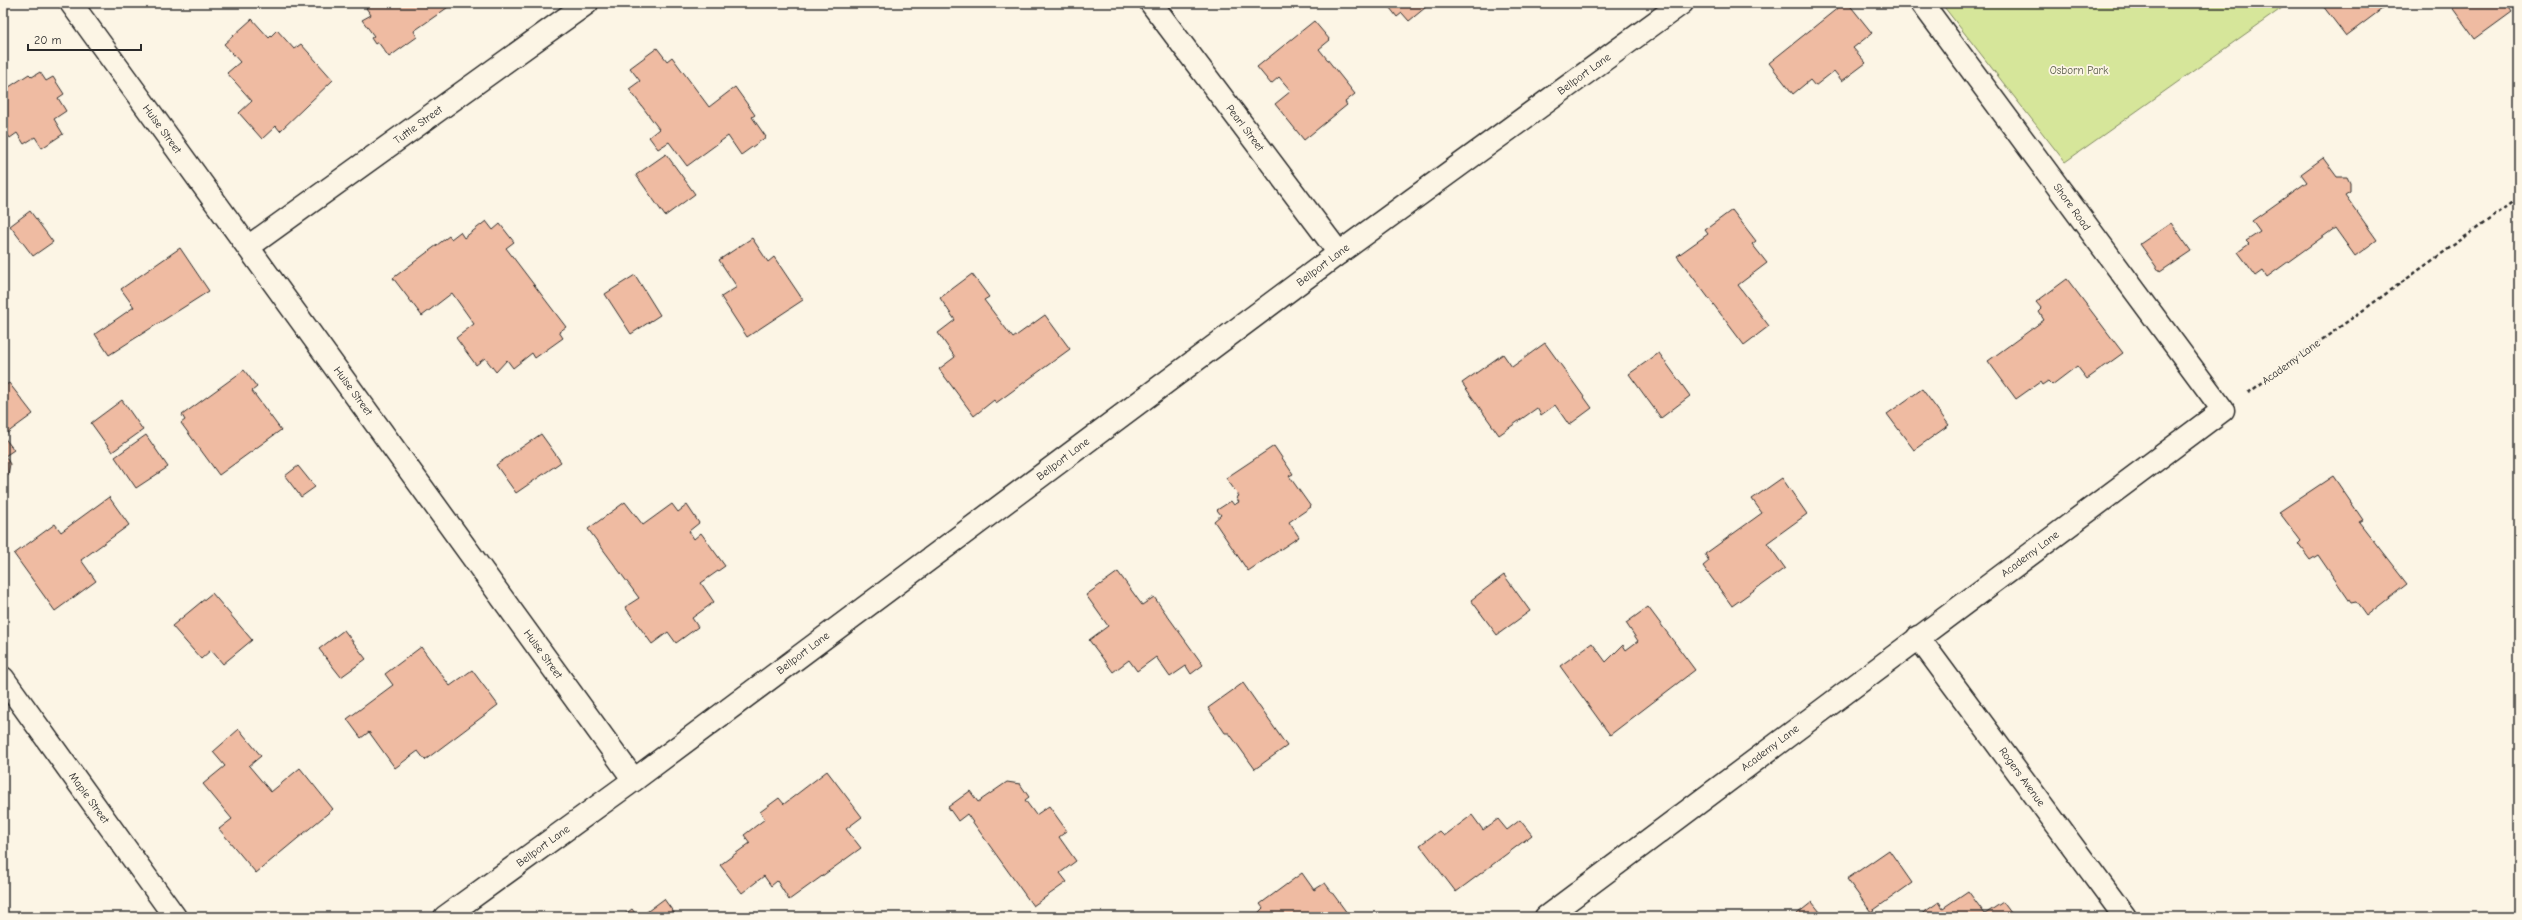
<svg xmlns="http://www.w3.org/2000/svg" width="2522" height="920" viewBox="0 0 2522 920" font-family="'Comic Neue',sans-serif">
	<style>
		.park { fill: #d6e69a; stroke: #808862 }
		.building { fill: #efbba2; stroke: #2b2b2b }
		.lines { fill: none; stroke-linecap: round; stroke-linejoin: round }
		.minor-casing { stroke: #2b2b2b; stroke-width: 25 }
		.path { stroke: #2b2b2b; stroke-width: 2.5; stroke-dasharray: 4 3; stroke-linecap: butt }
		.minor { stroke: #fcf5e5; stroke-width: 22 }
		.labels { text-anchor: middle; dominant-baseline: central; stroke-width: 3.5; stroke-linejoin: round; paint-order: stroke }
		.park-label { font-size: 11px; fill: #565a47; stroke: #fcf5e5 }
		.street-label { font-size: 11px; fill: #2b2b2b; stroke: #fcf5e5 }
	</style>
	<rect width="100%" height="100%" fill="#fcf5e5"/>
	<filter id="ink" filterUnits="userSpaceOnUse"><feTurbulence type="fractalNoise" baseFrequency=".025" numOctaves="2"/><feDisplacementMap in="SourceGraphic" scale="8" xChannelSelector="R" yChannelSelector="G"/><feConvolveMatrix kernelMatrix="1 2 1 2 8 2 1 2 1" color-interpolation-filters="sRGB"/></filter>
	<g filter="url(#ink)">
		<path class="park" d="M1941 3H2289L2065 162Z"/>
		<g class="building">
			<path d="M373 3 382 4 454 3 414 31 417 37 389 57 378 42 375 44 371 38 374 36 362 20 371 15 366 8Z"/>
			<path d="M1386 3H1431L1409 21 1402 13 1397 17Z"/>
			<path d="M1844 3H1848L1872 33 1853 48 1866 63 1842 81 1834 71 1815 86 1810 80 1793 94 1769 63Z"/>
			<path d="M2326 3H2378L2382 9 2346 36 2323 6Z"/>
			<path d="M2455 3H2506L2512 12 2475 39 2451 6Z"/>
			<path d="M252 19 269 38 277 30 294 49 301 44 333 80 280 131 276 126 262 139 239 113 252 101 227 73 240 62 224 44Z"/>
			<path d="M1314 21 1330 40 1319 49 1355 94 1345 102 1347 105 1304 140 1275 104 1291 91 1279 77 1271 84 1257 67Z"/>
			<path d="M657 48 667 61 672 57 709 107 735 87 755 115 752 117 766 137 741 155 728 136 687 166 669 142 658 149 649 137 659 129 629 89 640 81 630 68Z"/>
			<path d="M40 72 46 81 53 77 64 94 58 98 66 111 54 119 63 134 42 148 35 137 24 144 17 133 10 138 3 128V97L5 95 3 91 29 74 32 77Z"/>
			<path d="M666 154 695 194 665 216 636 175Z"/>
			<path d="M2323 158 2337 177H2347L2350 183V192L2345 195 2377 240 2355 256 2335 228 2267 277 2263 271 2256 276 2238 252 2249 244 2246 241 2260 232 2252 221 2307 182 2301 174Z"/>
			<path d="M1732 210 1756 241 1752 244 1767 263 1738 285 1769 326 1744 345 1677 256 1708 234 1705 230Z"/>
			<path d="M30 211 53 242 33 256 10 226Z"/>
			<path d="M486 221 493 230 500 224 514 242 506 248 566 327 559 332 563 338 535 358 532 353 513 368 507 360 496 372 485 358 476 365 456 338 474 324 452 293 422 316 393 278 449 236 451 239 460 232 464 238Z"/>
			<path d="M2171 223 2191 251 2160 272 2140 244Z"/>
			<path d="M752 238 768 262 774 257 803 300 747 337 721 297 737 287 719 260Z"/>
			<path d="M180 248 209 291 109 355 95 334 134 307 121 289Z"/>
			<path d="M972 274 989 297 984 300 1013 338 1045 315 1070 349 996 403 994 400 974 416 939 369 955 357 938 333 955 320 940 298Z"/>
			<path d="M635 275 660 315 631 334 605 294Z"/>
			<path d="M2067 279 2123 353 2087 379 2077 366 2052 385 2048 381 2042 385 2040 382 2016 399 1988 361 2044 320 2039 312 2042 309 2036 302Z"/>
			<path d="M1545 343 1592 408 1569 425 1555 405 1541 415 1537 408 1499 435 1462 383 1503 354 1512 367Z"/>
			<path d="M1659 353 1690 396 1661 418 1629 374Z"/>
			<path d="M244 370 257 387 252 391 281 430 219 475 181 423 185 420 182 415Z"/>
			<path d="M9 383 33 414 3 436 14 450 5 456 10 464 8 475 3 479V387Z"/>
			<path d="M1922 389 1949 425 1914 450 1887 414Z"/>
			<path d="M122 400 143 430 112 452 91 423Z"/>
			<path d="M541 434 561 462 516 493 496 465Z"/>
			<path d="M146 435 168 467 136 488 115 457Z"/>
			<path d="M1274 446 1293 474 1289 476 1311 507 1289 522 1299 537 1248 571 1214 521 1221 515 1217 510 1231 501 1234 505 1239 502 1236 498 1239 496 1226 478Z"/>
			<path d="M298 466 315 487 301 497 285 476Z"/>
			<path d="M2333 476 2363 520 2359 522 2407 584 2366 616 2356 602 2351 603 2318 555 2310 560 2298 544 2301 541 2279 512Z"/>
			<path d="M1782 478 1807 514 1767 543 1785 568 1732 606 1703 566 1709 561 1705 554 1762 513 1752 499Z"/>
			<path d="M109 497 129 525 81 560 96 581 55 611 14 554 55 524 61 532Z"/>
			<path d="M625 502 643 525 672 504 678 512 687 505 699 523 689 531 694 539 701 533 725 566 701 583 714 602 692 618 698 627 676 643 668 632 652 644 625 607 639 598 588 529Z"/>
			<path d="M1118 572 1142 605 1154 597 1203 665 1191 674 1186 666 1170 677 1156 657 1137 671 1129 660 1113 672 1089 640 1108 626 1086 595Z"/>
			<path d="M1504 575 1530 611 1497 635 1471 600Z"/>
			<path d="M212 593 252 640 223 664 211 650 201 659 172 626Z"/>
			<path d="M1648 607 1695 670 1610 735 1560 666 1592 643 1606 662 1623 645 1626 650 1638 641 1626 623Z"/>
			<path d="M344 630 366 659 341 677 319 649Z"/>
			<path d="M421 647 450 686 472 670 498 705 425 760 418 751 395 768 369 732 361 738 347 719 393 685 385 674Z"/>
			<path d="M1243 683 1287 746 1255 769 1229 733H1225L1208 708Z"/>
			<path d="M239 729 261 756 249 766 271 792 300 768 333 809 256 873 219 829 232 819 203 784 225 766 213 752Z"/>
			<path d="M827 771 862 817 846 829 861 848 789 900 777 881 771 886 764 876 742 893 720 865 750 843 744 835 765 819 760 812 779 798 784 804Z"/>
			<path d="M1007 782 1020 784 1029 797 1025 800 1036 815 1049 806 1067 831 1059 837 1076 861 1060 873 1067 882 1033 906 967 814 958 821 948 807 970 791 978 802Z"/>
			<path d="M1472 815 1483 830 1498 819 1507 830 1520 820 1532 835 1456 892 1420 845 1439 831 1444 836Z"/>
			<path d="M1889 850 1912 883 1871 912 1847 879Z"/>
			<path d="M1302 873 1314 890 1325 883 1350 917H1254L1263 908 1260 904Z"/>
			<path d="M1968 891 1985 914 2003 902 2014 917H1917L1939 902 1943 908Z"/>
			<path d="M664 899 677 917H640Z"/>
			<path d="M1812 902 1824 917H1793Z"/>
			<path d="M632 909 638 917H621Z"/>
		</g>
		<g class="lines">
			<g class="minor-casing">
				<g id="minor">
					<path d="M71 3 634 780"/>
					<path d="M1151 3 1339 253"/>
					<path d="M248 247 587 3"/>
					<path d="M1918 637 2125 917"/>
					<path d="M3 678 175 917"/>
					<path d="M445 917 634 780 1339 253 1682 3"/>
					<path d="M1546 917 2223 410 1922 3"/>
				</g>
			</g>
			<path class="path" d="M2248 393 2519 198"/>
			<use href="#minor" class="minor"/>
		</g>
	</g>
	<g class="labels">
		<g class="park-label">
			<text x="2079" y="70">Osborn Park</text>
		</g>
		<g class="street-label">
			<text transform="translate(1584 74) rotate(-36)">Bellport Lane</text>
			<text transform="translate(418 125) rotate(-36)">Tuttle Street</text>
			<text transform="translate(1245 128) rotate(53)">Pearl Street</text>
			<text transform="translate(162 129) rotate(54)">Hulse Street</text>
			<text transform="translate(2072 207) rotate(54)">Shore Road</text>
			<text transform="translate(1323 265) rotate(-37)">Bellport Lane</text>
			<text transform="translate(2291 362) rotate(-36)">Academy Lane</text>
			<text transform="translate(353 391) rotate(54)">Hulse Street</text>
			<text transform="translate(1063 459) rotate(-37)">Bellport Lane</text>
			<text transform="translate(2030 554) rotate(-37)">Academy Lane</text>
			<text transform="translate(803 653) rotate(-37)">Bellport Lane</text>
			<text transform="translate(543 654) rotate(54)">Hulse Street</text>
			<text transform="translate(1770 748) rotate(-37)">Academy Lane</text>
			<text transform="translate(2022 777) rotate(54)">Rogers Avenue</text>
			<text transform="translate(89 798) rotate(54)">Maple Street</text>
			<text transform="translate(543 846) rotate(-36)">Bellport Lane</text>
		</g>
	</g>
	<rect width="2522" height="920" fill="none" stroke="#fcf5e5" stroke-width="16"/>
	<rect x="8" y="8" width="2506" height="904" fill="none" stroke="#2b2b2b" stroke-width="1.5" filter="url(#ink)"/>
	<path d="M28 44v6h113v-6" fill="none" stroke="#2b2b2b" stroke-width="2"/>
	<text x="34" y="44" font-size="12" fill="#2b2b2b" stroke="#fcf5e5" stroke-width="3" paint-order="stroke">20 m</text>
</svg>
